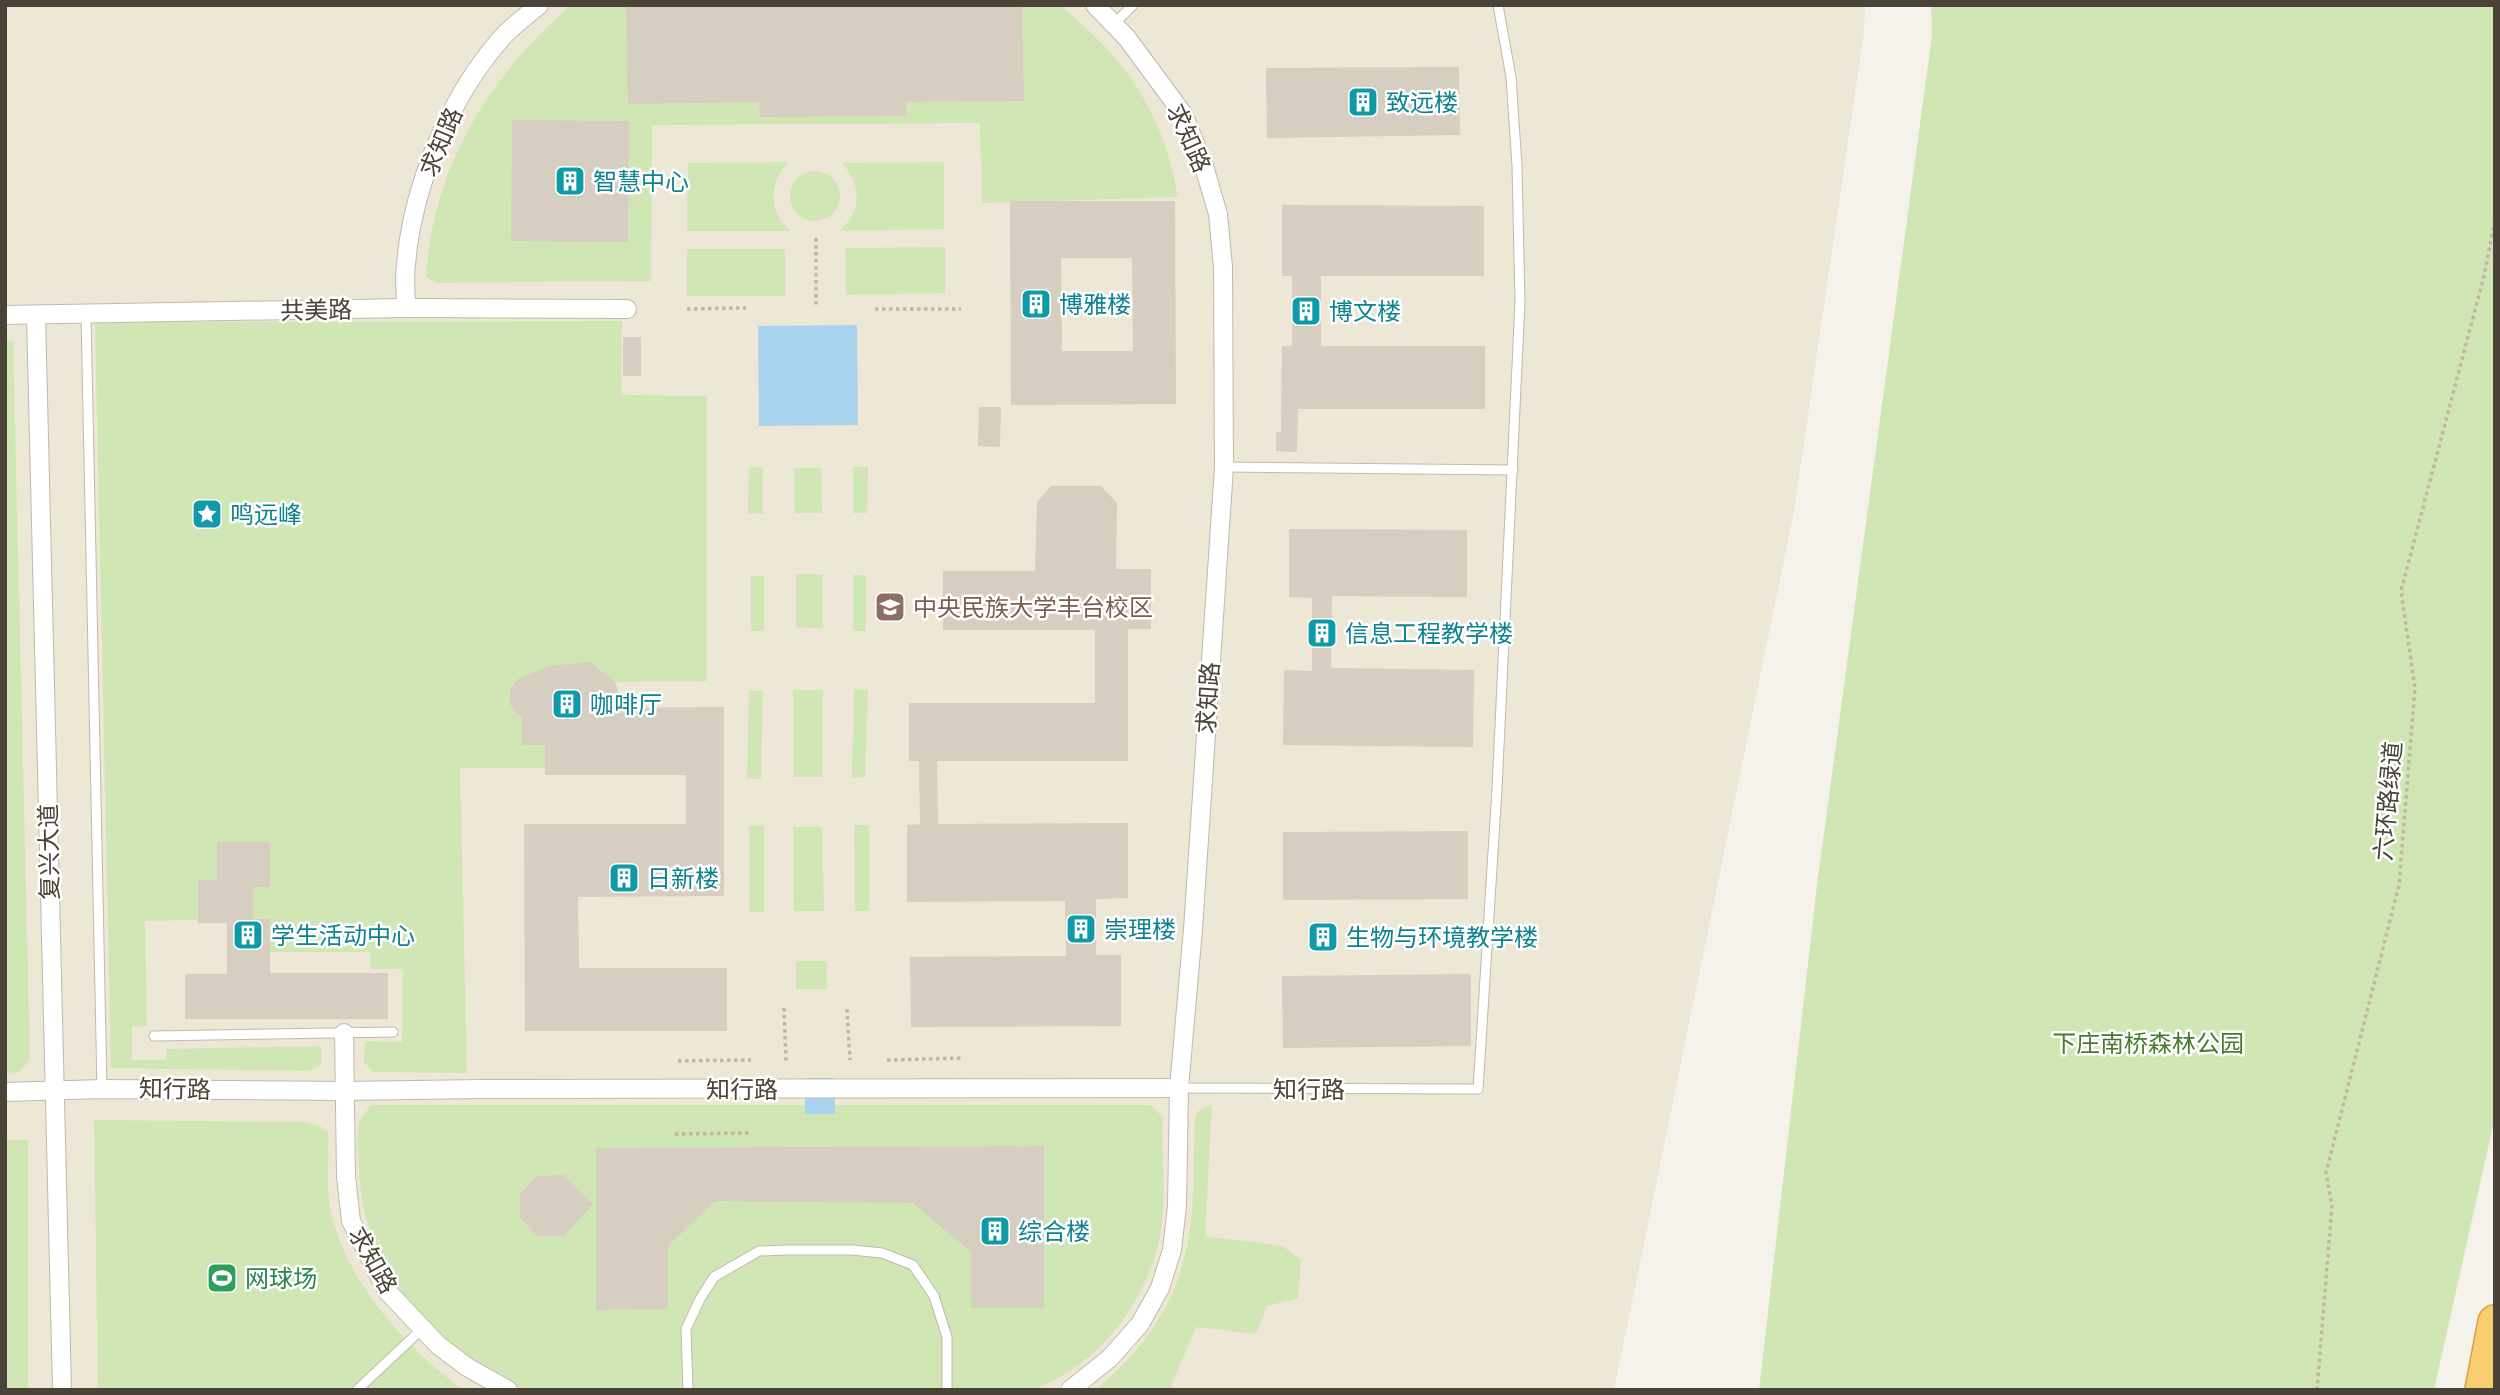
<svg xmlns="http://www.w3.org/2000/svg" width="2500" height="1395" viewBox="0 0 2500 1395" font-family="Figtree,'Noto Sans SC',sans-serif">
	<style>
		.education { fill: #ede7d5 }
		.green { fill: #d0e7b5 }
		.water { fill: #a9d2ef }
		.building { fill: #d6cec0; fill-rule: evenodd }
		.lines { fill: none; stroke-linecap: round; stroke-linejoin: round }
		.service-casing { stroke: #c0baad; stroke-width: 11 }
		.minor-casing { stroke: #c0baad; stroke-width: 20 }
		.motorway-casing { stroke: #d9a240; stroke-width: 36 }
		.path { stroke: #c1b69f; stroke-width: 3.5; stroke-dasharray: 3.5 3.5; stroke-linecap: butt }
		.service { stroke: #fff; stroke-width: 9 }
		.minor { stroke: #fff; stroke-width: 18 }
		.motorway { stroke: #f9cd71; stroke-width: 33 }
		.labels { text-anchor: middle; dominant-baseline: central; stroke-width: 5; stroke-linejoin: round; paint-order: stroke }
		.culture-label { font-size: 24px; fill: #0d838f; stroke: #fff; text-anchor: start }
		.street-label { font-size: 24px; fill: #494338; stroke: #fff }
		.education-label { font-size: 24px; fill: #785e54; stroke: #fff; text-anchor: start }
		.park-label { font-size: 24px; fill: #497a2c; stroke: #fff }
		.leisure-label { font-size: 24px; fill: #27864d; stroke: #fff; text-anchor: start }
	</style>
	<rect width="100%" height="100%" fill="#f5f2eb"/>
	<path class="education" d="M5 5H1865L1864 32 1794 511 1614 1390H5Z"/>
	<g class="green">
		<path d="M571 5H1059C1126 57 1164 114 1178 197L982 203 980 123 652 125 651 281 436 283 426 277C433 167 489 76 571 5Z"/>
		<path d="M1931 5H2495V1117L2434 1390H1759L1817 885 1932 35Z"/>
		<path d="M789 162C768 184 768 211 790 231H687L688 163Z"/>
		<path d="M944 162V229L839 231C862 212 862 185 842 163Z"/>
		<circle cx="815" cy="196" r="25"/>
		<path d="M945 247V293L846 295 845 248Z"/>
		<rect x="687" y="249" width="98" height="47"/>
		<path d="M622 321 621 395 707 396V681L561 683 560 768H460L467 1073 373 1072 364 1062 365 1041 402 1042 403 969H371L370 952H250L236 919 145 921 147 1026 132 1027V1060H166V1049L321 1046 322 1064 309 1071 111 1068 95 322Z"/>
		<path d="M5 341H13L30 1060 19 1072 5 1073Z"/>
		<path d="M749 467 763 468V514L748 513Z"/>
		<path d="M853 467H868L867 513H853Z"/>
		<path d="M794 468H821L822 513H795Z"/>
		<path d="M796 574H823V628L796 627Z"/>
		<rect x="853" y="575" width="13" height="56"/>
		<rect x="751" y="576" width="13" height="55"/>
		<path d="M854 689 868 690 865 778 852 777Z"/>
		<rect x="793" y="690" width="30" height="87"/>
		<path d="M749 691H763L761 779H747Z"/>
		<path d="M764 825V912H749V826Z"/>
		<path d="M854 825H869V911H855Z"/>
		<path d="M793 827H822L824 911H794Z"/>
		<rect x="796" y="961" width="31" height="28"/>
		<path d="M1212 1104 1205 1236 1283 1246 1301 1260 1298 1298 1267 1306 1256 1334 1196 1327 1172 1384 1173 1390H1095C1148 1346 1181 1298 1190 1228 1195 1193 1193 1157 1195 1121L1197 1112Z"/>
		<path d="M371 1105H1150L1163 1117C1162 1151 1166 1198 1161 1230 1150 1299 1098 1368 1031 1390H525C436 1357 359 1262 359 1166 358 1153 356 1135 359 1123 361 1117 368 1110 371 1105Z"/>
		<path d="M94 1120 304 1122 320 1126 328 1132C329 1156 326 1183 330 1207 343 1278 407 1350 464 1390H98Z"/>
		<rect x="5" y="1140" width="23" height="250"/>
	</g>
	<g class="water">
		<path d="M857 325 858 425 759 426 758 326Z"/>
		<rect x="805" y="1078" width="30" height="36"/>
	</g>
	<g class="building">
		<path d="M626 5H1022L1024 101 906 102 907 116 760 117 759 102 628 104Z"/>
		<path d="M1459 67 1460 135 1267 138 1266 68Z"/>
		<path d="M512 120 629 121 628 242 511 241Z"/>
		<path d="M1010 201H1175L1176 404 1011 405ZM1061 258H1132L1133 351H1062Z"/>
		<path d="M1282 205 1484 206V276H1321V346H1485V409H1298L1297 452 1276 451V432H1281L1282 346H1292V276H1282Z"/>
		<rect x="623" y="337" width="18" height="39"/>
		<path d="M979 407H1001L1000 447 978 446Z"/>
		<path d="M1051 486H1101L1117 503 1116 569H1151V629H1128V761H937L938 824 1128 823V898L1096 899V955H1121V1026L911 1027 910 957 1066 956 1065 901 907 902V825L920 824 919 761H909V703H1095V630H943V571H1035L1037 502Z"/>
		<path d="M1289 529 1467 530V597L1332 596 1331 668 1474 670 1473 747 1283 745 1284 670 1312 671V598L1289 597Z"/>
		<path d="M590 662 615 682 624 708 724 707V896L578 897 579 968H727V1031H525L524 824H686V775H545V745H522V717L513 710 509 701 511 689 518 679 549 666Z"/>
		<path d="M1468 831V899L1283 900V832Z"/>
		<path d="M217 842H270V887H253V919H270V973H388V1019H185V974H227V923H198V880H217Z"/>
		<path d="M1471 974V1046L1283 1048 1282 976Z"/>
		<path d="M1044 1146V1308H971V1252L913 1203 715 1201 668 1246V1309L596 1310V1148Z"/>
		<path d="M564 1175 593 1204 564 1236H537L520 1217V1194L537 1176Z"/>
	</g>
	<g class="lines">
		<g class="service-casing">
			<g id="service">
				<path d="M1114 24 1133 5"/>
				<path d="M86 314 102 1089"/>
				<path d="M1224 467 1513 470"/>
				<path d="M154 1036 393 1032"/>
				<path d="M1179 1088 1478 1089 1497 789 1520 302 1517 166 1511 77 1498 5"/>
				<path d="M357 1390 422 1329"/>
				<path d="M688 1390 686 1329 700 1299 714 1277 759 1251 788 1250H852L882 1253 913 1265 934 1296 947 1337V1390"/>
			</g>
		</g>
		<g class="minor-casing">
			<g id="minor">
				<path d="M406 308C406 294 404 279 406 265 412 188 449 99 499 41 510 27 526 17 539 5"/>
				<path d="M5 315 406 308 627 309"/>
				<path d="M36 315 62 1390"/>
				<path d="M344 1033 346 1176 351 1221 387 1291 438 1345 467 1367 508 1390"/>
				<path d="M5 1092 102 1089 346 1091 481 1089 1179 1088"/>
				<path d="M1070 1390 1110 1358 1140 1324 1160 1288 1172 1250 1177 1206 1179 1088 1193 929 1224 467 1223 267 1218 214 1203 163 1183 114 1127 38 1095 5"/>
			</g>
		</g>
		<g class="motorway-casing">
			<path id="motorway" d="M2482 1390 2495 1322"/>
		</g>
		<g class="path">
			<path d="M816 238V308"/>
			<path d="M687 309 746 308"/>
			<path d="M875 309H961"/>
			<path d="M784 1008 786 1061"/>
			<path d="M847 1009 850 1060"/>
			<path d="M887 1060 962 1058"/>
			<path d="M678 1061 751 1060"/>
			<path d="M675 1134 751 1133"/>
			<path d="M2317 1390 2332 1206 2326 1173 2399 885 2415 688 2401 591 2484 276 2495 219"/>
		</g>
		<use href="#service" class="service"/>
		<use href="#minor" class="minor"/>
		<use href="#motorway" class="motorway"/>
	</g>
	<defs>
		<g id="building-square" transform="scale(1.575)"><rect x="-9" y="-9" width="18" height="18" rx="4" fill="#0f9aa8" stroke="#fff"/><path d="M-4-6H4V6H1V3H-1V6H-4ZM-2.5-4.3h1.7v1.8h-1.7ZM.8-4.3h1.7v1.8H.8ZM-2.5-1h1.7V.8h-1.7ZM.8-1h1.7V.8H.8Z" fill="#fff"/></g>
		<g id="sight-square" transform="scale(1.575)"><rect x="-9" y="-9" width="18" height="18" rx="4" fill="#0f9aa8" stroke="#fff"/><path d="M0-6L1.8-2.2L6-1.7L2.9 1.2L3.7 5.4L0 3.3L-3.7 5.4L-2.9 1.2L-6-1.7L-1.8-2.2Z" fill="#fff"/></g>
		<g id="university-square" transform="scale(1.575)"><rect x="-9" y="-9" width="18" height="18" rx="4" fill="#8d6e63" stroke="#fff"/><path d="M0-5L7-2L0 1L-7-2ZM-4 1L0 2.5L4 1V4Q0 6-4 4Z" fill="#fff"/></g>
		<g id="stadium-square" transform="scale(1.575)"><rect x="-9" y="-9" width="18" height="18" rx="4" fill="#2e9e5b" stroke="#fff"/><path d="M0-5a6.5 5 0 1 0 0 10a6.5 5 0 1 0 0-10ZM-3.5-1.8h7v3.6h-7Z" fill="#fff"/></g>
	</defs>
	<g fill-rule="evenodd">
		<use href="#building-square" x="1363" y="102"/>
		<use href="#building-square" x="570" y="181"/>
		<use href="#building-square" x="1036" y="304"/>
		<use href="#building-square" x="1306" y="311"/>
		<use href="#sight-square" x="207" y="514"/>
		<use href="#university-square" x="890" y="607"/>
		<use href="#building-square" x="1322" y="633"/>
		<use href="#building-square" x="567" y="704"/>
		<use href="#building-square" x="624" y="878"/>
		<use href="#building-square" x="1081" y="929"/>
		<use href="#building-square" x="248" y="935"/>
		<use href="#building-square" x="1323" y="937"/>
		<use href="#building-square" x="995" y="1231"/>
		<use href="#stadium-square" x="222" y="1278"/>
	</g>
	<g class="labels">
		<g class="culture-label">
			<text x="1386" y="102">致远楼</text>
			<text x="593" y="181">智慧中心</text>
			<text x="1059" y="304">博雅楼</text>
			<text x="1329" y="311">博文楼</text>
			<text x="230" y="514">鸣远峰</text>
			<text x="1345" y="633">信息工程教学楼</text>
			<text x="590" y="704">咖啡厅</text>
			<text x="647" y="878">日新楼</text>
			<text x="1104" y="929">崇理楼</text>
			<text x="271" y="935">学生活动中心</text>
			<text x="1346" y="937">生物与环境教学楼</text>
			<text x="1018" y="1231">综合楼</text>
		</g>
		<g class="street-label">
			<text transform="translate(1189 138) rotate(66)">求知路</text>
			<text transform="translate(441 142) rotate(-67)">求知路</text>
			<text transform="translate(316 310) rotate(-1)">共美路</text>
			<text transform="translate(1208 698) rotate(-86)">求知路</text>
			<text transform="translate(2388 801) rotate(-85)">六环路绿道</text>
			<text transform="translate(49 852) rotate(-91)">复兴大道</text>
			<text transform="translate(175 1089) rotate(1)">知行路</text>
			<text x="742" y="1089">知行路</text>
			<text x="1309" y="1089">知行路</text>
			<text transform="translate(373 1260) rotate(61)">求知路</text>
		</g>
		<g class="education-label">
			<text x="913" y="607">中央民族大学丰台校区</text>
		</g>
		<g class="park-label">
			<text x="2148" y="1043">下庄南桥森林公园</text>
		</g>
		<g class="leisure-label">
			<text x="245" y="1278">网球场</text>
		</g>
	</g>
	<rect width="2500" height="1395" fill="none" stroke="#494338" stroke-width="14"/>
</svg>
